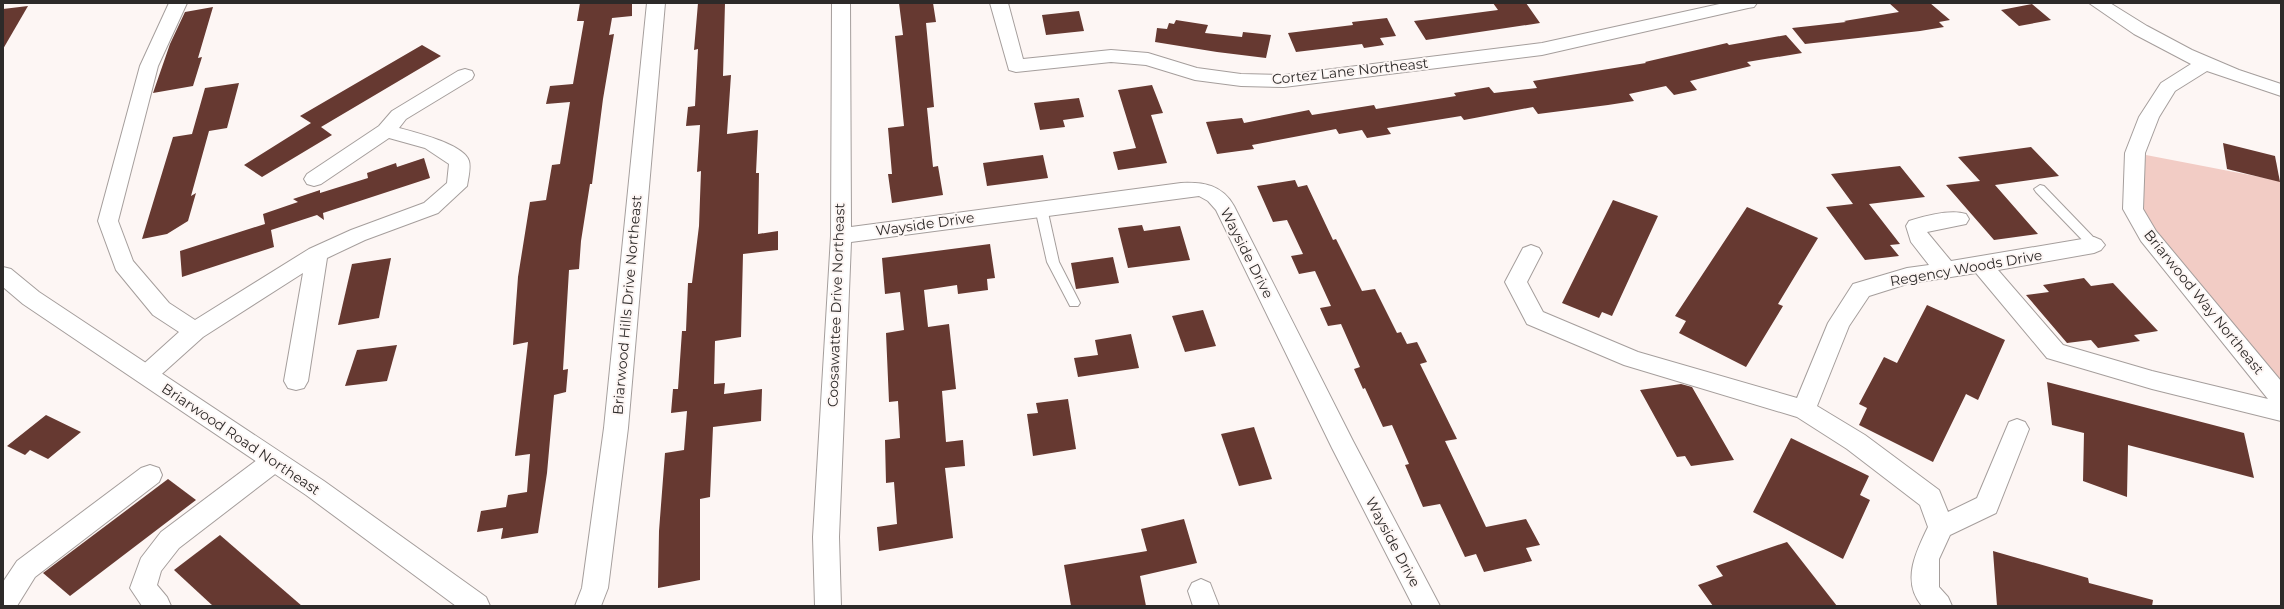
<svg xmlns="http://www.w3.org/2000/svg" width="2284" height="609" viewBox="0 0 2284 609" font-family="Montserrat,sans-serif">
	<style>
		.green { fill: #f2ccc5 }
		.building { fill: #663931 }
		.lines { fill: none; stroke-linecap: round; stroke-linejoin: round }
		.service-casing { stroke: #a59e9c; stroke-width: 2 }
		.minor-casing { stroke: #a59e9c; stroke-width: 2 }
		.tertiary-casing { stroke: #a59e9c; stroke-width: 2 }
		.service { fill: #fff; fill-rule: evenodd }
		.minor { fill: #fff; fill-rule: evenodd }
		.tertiary { fill: #fff; fill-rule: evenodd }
		.labels { text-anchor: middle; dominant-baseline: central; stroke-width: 4; stroke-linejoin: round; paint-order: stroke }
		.street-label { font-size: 14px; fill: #2d2a29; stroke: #fdf6f4 }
	</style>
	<rect width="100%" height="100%" fill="#fdf6f4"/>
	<path class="green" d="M2146 155 2281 181V390L2133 223Z"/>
	<g class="building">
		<path d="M580 3H632V16L612 18 609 35 614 34 603 99 592 184H590L581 241 579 269 569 270 563 370 568 369 566 392 554 395 547 473 538 533 501 539 503 528 477 532 481 511 506 507 508 495 527 492 530 454 515 456 528 342 513 345 518 277 530 202 546 200 552 165 560 164 570 102 546 104 550 86 573 84 584 21H577Z"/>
		<path d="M698 3H725L723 76 731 75 727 134 758 130 756 173H759L758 234 778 231V250L743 254 741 337 715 341 714 384 725 383 724 394 762 389 761 421 713 427 710 497 700 499V580L658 588 659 531 665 453 684 450 687 411 671 413 673 389H678L682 331H686L688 283H692L699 226 701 171 697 172 700 125 686 126 688 107 695 106 698 49 694 50Z"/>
		<path d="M899 3H933L936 22 926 23 934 107 927 108 933 167 938 166 943 195 892 203 888 174H892L888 128 904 126 895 36 903 35Z"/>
		<path d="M1493 3H1526L1540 23 1426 40 1414 21 1498 10Z"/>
		<path d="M1889 3H1930L1950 20 1939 22 1944 27 1920 31 1805 44 1792 28 1846 22 1844 21 1899 12Z"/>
		<path d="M2032 4 2051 20 2019 26 2001 10Z"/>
		<path d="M28 6 3 49V9Z"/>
		<path d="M213 7 198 58 202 57 193 86 153 93 170 44 185 12Z"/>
		<path d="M1079 11 1084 31 1046 35 1042 15Z"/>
		<path d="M1387 18 1396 36 1380 38 1384 45 1364 48 1362 44 1296 52 1288 33 1353 25 1352 22Z"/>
		<path d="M1176 20 1208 25 1205 33 1242 37 1243 32 1271 35 1266 58 1217 52 1155 42 1157 28 1167 29 1169 23 1174 24Z"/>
		<path d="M1786 35 1802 53 1747 62 1751 66 1690 81 1697 90 1674 95 1666 86 1629 94 1634 101 1608 105 1538 114 1533 107 1464 120 1461 116 1387 128 1391 134 1367 138 1362 130 1339 134 1336 129 1252 145 1254 149 1217 154 1206 122 1242 118 1244 123 1309 110 1312 115 1374 105 1376 109 1456 96 1454 93 1489 87 1494 93 1537 88 1533 81 1646 63 1645 62 1727 43 1729 45Z"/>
		<path d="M422 45 441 56 321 127 332 135 262 177 244 165 311 123 300 116Z"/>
		<path d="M239 83 227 128 209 131 191 196 196 193 188 221 167 234 142 239 173 137 192 134 205 88Z"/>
		<path d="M1152 85 1163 113 1151 115 1167 163 1118 170 1113 152 1136 148 1118 90Z"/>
		<path d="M1079 98 1084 117 1063 120 1065 127 1040 130 1034 103Z"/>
		<path d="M2223 143 2275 156 2280 182 2227 169Z"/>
		<path d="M2031 147 2059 176 1995 185 2038 234 1994 240 1946 185 1980 181 1958 157Z"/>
		<path d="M1043 155 1048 178 987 186 983 163Z"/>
		<path d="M424 158 430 178 323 213 324 220 317 215 271 230 274 247 182 277 180 251 265 224 263 214 298 202 293 199 320 190V193L368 178 367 173 396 163 397 167Z"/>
		<path d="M1900 166 1925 197 1869 204 1900 244 1890 245 1899 256 1865 260 1826 207 1853 204 1831 174Z"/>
		<path d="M1295 180 1298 187 1307 185 1333 240 1336 239 1362 291 1375 289 1397 333 1401 332 1407 344 1417 342 1427 362 1420 364 1457 439 1445 441 1486 527 1526 519 1540 545 1526 548 1532 561 1484 572 1476 554 1465 557 1440 504 1423 507 1405 465 1409 464 1392 425 1383 427 1365 388 1363 389 1354 369 1360 367 1341 324 1328 326 1320 308 1331 306 1315 271 1299 274 1291 256 1303 254 1287 220 1273 222 1257 186Z"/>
		<path d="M1613 200 1658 216 1612 316 1602 312 1599 318 1562 303Z"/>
		<path d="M1747 207 1818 238 1778 304 1783 306 1746 367 1679 333 1686 321 1675 316Z"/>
		<path d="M1142 225 1144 231 1180 226 1190 260 1128 268 1118 228Z"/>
		<path d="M990 244 995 278 987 279 988 290 958 294 957 285 924 290 928 327 949 324 956 389 942 391 946 442 963 440 965 466 945 468 953 538 879 551 877 527 897 524 894 482 886 483 885 440 900 438 898 401 889 402 886 333 904 330 900 292 885 294 882 258Z"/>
		<path d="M1113 257 1119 283 1076 289 1071 263Z"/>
		<path d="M391 258 379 318 338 325 352 264Z"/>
		<path d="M2084 278 2091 286 2113 283 2158 331 2134 335 2140 341 2098 348 2091 340 2067 343 2026 295 2049 292 2043 285Z"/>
		<path d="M1927 305 2005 340 1978 400 1966 394 1933 462 1859 425 1867 408 1859 404 1884 357 1897 363Z"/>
		<path d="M1203 310 1216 346 1185 352 1172 316Z"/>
		<path d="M1131 334 1139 368 1078 377 1074 358 1098 355 1095 340Z"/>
		<path d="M397 345 387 381 345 386 357 350Z"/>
		<path d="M2047 382 2244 433 2254 478 2128 445 2127 497 2083 481 2084 433 2052 425Z"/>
		<path d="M1681 384 1692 387 1734 460 1691 466 1685 456 1677 457 1640 390Z"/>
		<path d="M1068 399 1076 449 1033 456 1027 414 1038 413 1036 403Z"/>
		<path d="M46 415 81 432 48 459 30 450 25 455 7 446Z"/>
		<path d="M1254 427 1272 479 1239 486 1221 434Z"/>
		<path d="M1791 438 1869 476 1860 495 1870 500 1843 559 1753 512Z"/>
		<path d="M168 479 196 500 70 596 43 573Z"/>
		<path d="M1184 519 1197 563 1140 576 1146 606H1071L1064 565 1147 551 1141 529Z"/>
		<path d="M220 535 302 606H213L174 570Z"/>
		<path d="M1787 542 1837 606H1713L1698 585 1723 576 1716 566Z"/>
		<path d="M1993 551 2088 578 2089 583 2153 600 2152 606H1997Z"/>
	</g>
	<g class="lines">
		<g class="service-casing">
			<g id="service">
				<path d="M2040 185 2044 186 2098 242 2100 245 2098 248H2090L2036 192 2034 189Z"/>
				<path d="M1041 204 1047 208 1059 262 1080 303 1078 306H1070L1047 262 1035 208Z"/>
			</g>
		</g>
		<g class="minor-casing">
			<g id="minor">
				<path d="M169 3H187L158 66 118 221 133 261 169 303 195 320 309 249 351 230 424 203 447 183 449 164 425 148 389 138 321 184 314 186 307 184 304 179 307 174 379 126 392 111 458 71 465 69 472 71 474 75 472 79 406 119 399 128C414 132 464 144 469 161 471 168 468 179 467 186L438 213 365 240 327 258 308 381 304 388 296 390 288 388 284 381 303 273 203 337 154 381 146 384 138 381 134 375 138 369 179 332 153 315 116 270 98 221 140 66Z"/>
				<path d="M647 3H665L628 428 608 588 601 606H575L582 588 604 428Z"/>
				<path d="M832 3H850L851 227 1181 183C1204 182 1222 185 1234 206L1353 441 1440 606H1413L1332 448 1216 210 1208 201 1199 196 851 242 839 537 841 606H815L813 537 831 236Z"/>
				<path d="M990 3H1008L1023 59 1111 50 1148 53 1197 68 1241 74 1284 75 1542 43 1724 3H1757L1754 7 1748 8 1542 55 1284 87 1241 86 1195 80 1146 65 1111 62 1016 72 1009 70Z"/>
				<path d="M2089 3H2110L2147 26 2192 50 2239 70 2281 84V96L2207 71 2175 91 2159 117 2145 153 2143 209 2156 231 2281 381V421L2152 389 2047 358 1976 273 1907 284 1869 296 1849 326 1817 406 1865 435 1939 490 1948 512 1977 498 2009 422 2017 419 2025 422 2029 429 1996 513 1950 535 1939 559V587L1948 597 1952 606H1922C1901 581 1916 552 1928 527L1920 505 1847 449 1797 417 1624 365 1527 324 1505 282 1523 248 1531 245 1539 248 1542 253 1527 282 1543 312 1638 352 1797 398 1828 323 1853 284 1907 268 1929 265 1911 242 1906 226 1909 221C1925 216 1950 209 1966 214L1969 219 1966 224 1927 232 1951 261 2094 237 2101 240 2105 245 2101 250 2094 253 1998 270 2063 345 2152 371 2268 399 2141 241 2123 209 2125 153 2139 117 2161 83 2191 64 2134 34Z"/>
				<path d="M274 451 283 454 286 461 283 468 179 548 161 571 157 585 167 597 171 606H142L130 588 141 558 161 532 265 454Z"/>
				<path d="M150 465 159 468 162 475 159 482 35 577 17 606H3V582L17 561 141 468Z"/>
				<path d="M1201 579 1210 583 1219 606H1193L1188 591 1192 583Z"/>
			</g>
		</g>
		<g class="tertiary-casing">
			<path id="tertiary" d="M3 267 11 269 39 292 324 481 486 597 490 606H456L306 495 23 304 3 287Z"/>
		</g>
		<use href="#service" class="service"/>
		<use href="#minor" class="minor"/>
		<use href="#tertiary" class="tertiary"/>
	</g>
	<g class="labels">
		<g class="street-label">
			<text transform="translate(1350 71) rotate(-6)">Cortez Lane Northeast</text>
			<text transform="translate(925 224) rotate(-8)">Wayside Drive</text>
			<text transform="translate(1247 253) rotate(63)">Wayside Drive</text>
			<text transform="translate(1966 268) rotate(-10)">Regency Woods Drive</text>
			<text transform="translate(2204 302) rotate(51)">Briarwood Way Northeast</text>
			<text transform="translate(627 305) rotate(-85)">Briarwood Hills Drive Northeast</text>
			<text transform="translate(836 305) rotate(-88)">Coosawattee Drive Northeast</text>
			<text transform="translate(241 439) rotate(34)">Briarwood Road Northeast</text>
			<text transform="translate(1393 542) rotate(62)">Wayside Drive</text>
		</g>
	</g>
	<rect width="2284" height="609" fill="none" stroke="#2d2a29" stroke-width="8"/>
</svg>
